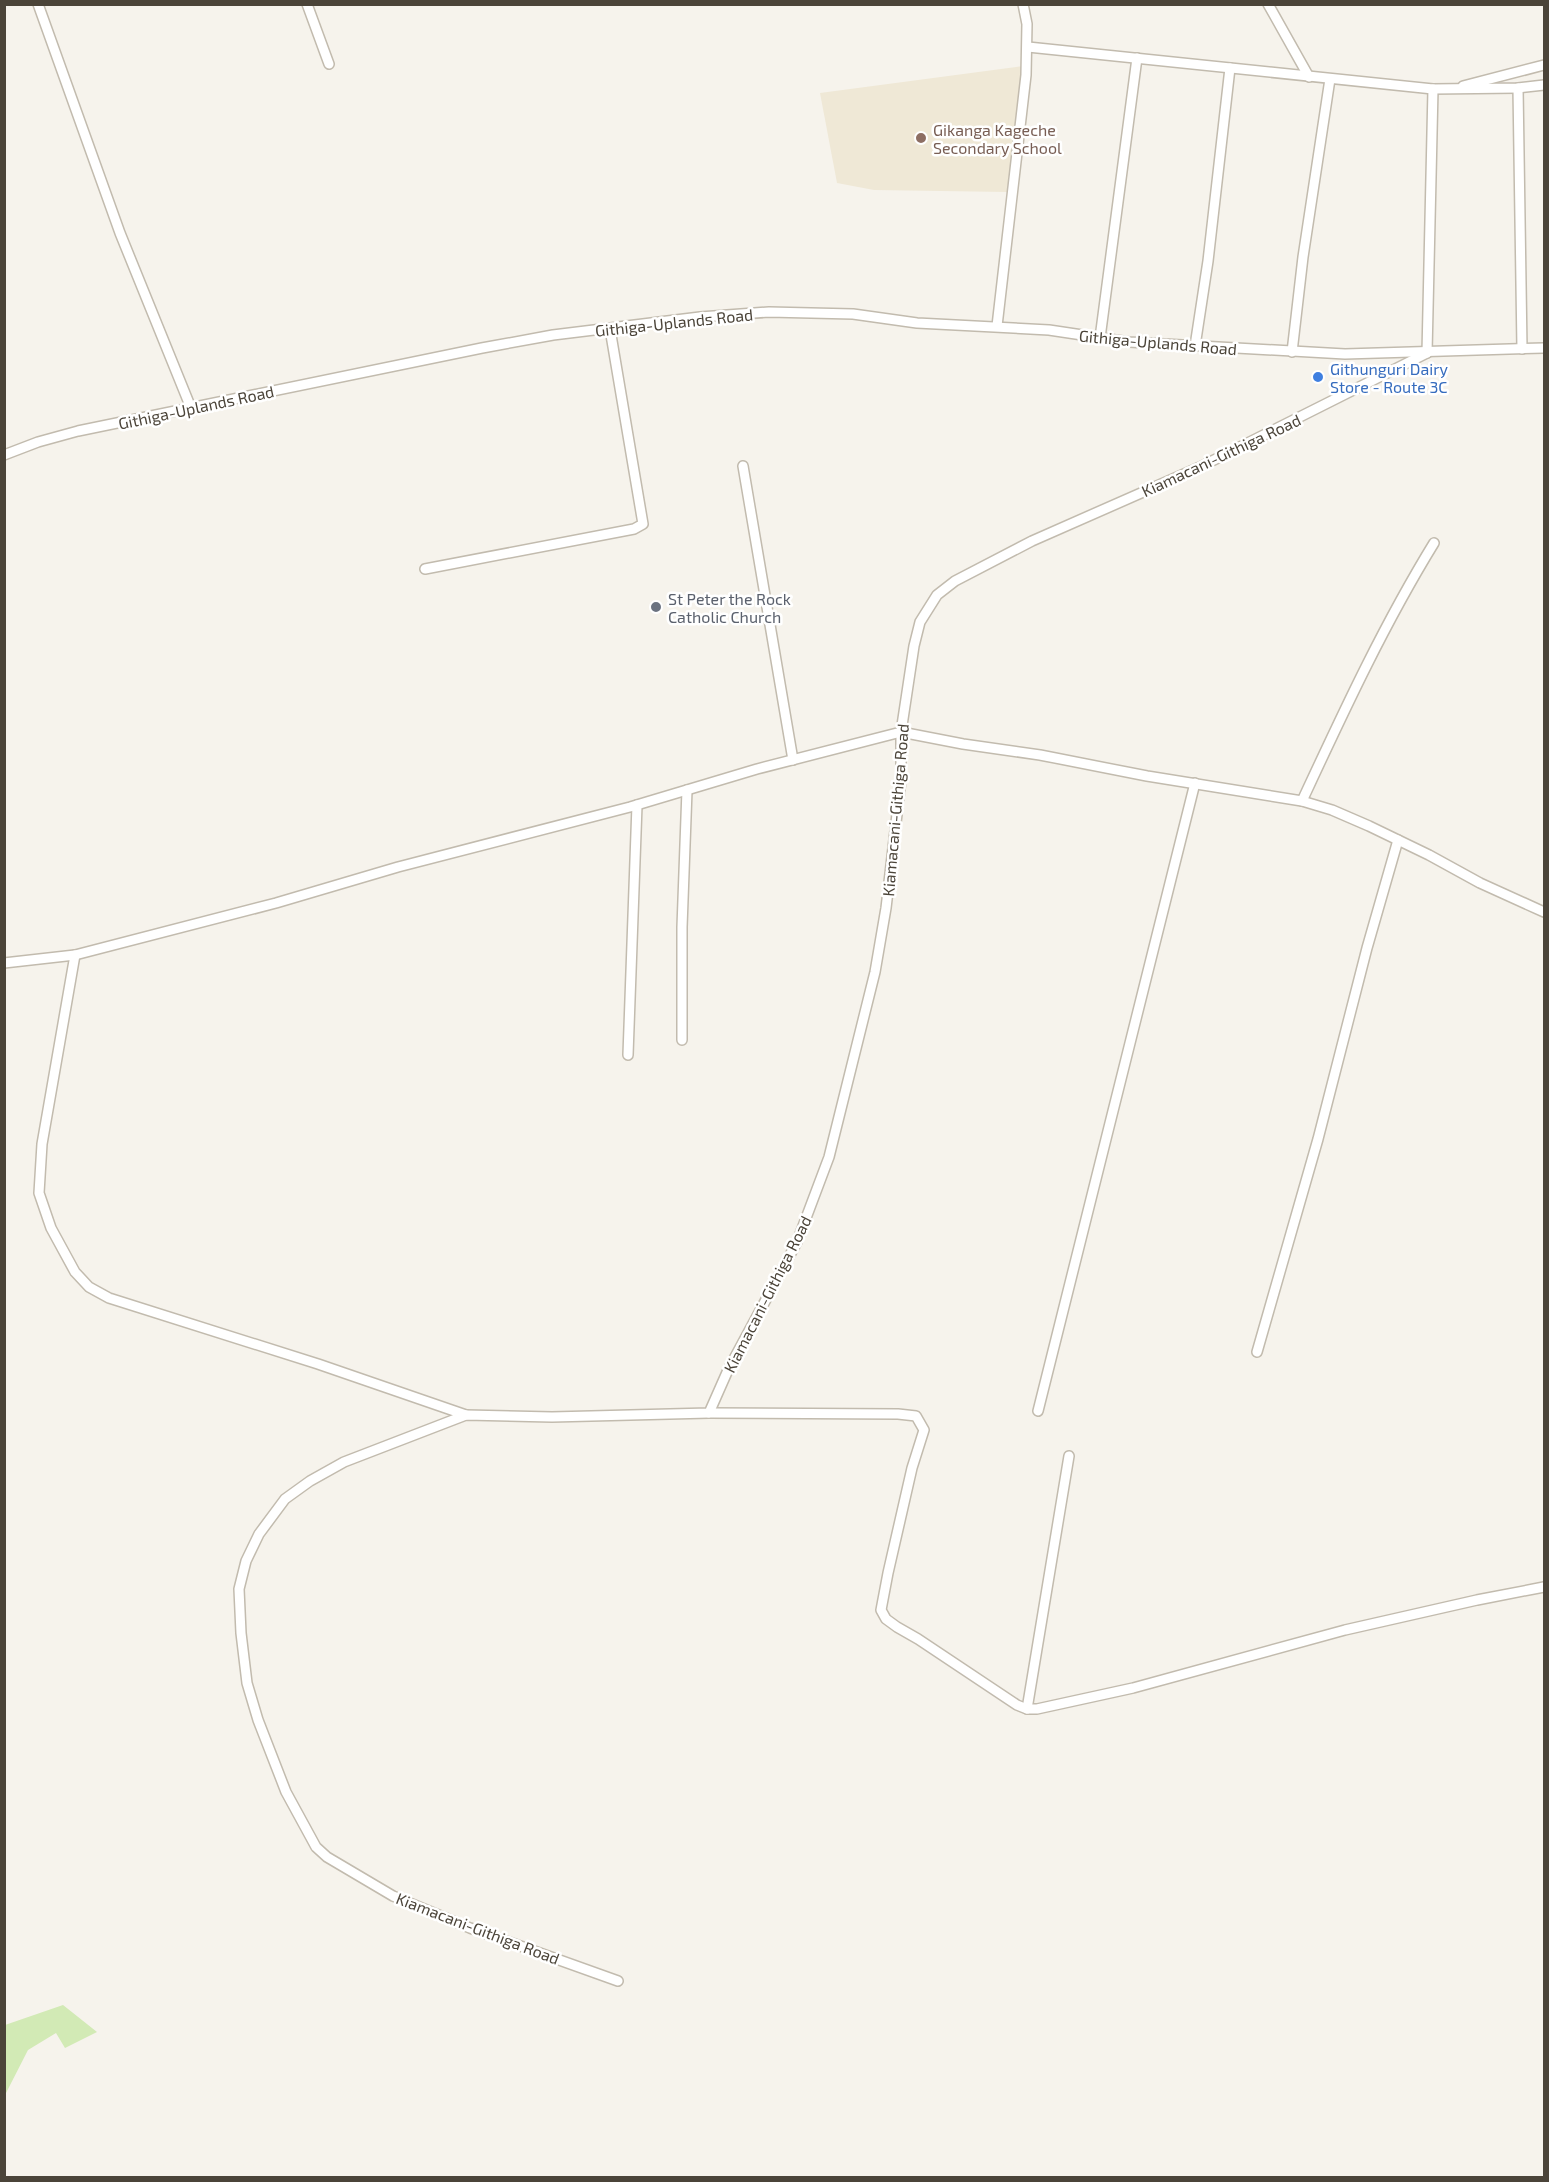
<svg xmlns="http://www.w3.org/2000/svg" width="1549" height="2182" viewBox="0 0 1549 2182" font-family="'Exo 2',sans-serif">
	<style>
		.education { fill: #efe8d6 }
		.green { fill: #d2eab5 }
		.lines { fill: none; stroke-linecap: round; stroke-linejoin: round }
		.street-casing { stroke: #c2bbae; stroke-width: 12 }
		.street { stroke: #fff; stroke-width: 9 }
		.education-dot { fill: #8d6e63; stroke: #fff; stroke-width: 2 }
		.shop-dot { fill: #3f7fe0; stroke: #fff; stroke-width: 2 }
		.worship-dot { fill: #6b7280; stroke: #fff; stroke-width: 2 }
		.labels { text-anchor: middle; dominant-baseline: central; stroke-width: 5; stroke-linejoin: round; paint-order: stroke }
		.education-label { font-size: 16px; fill: #785e54; stroke: #fff; text-anchor: start }
		.street-label { font-size: 16px; fill: #4b4439; stroke: #fff }
		.shop-label { font-size: 16px; fill: #366cbe; stroke: #fff; text-anchor: start }
		.worship-label { font-size: 16px; fill: #5b616d; stroke: #fff; text-anchor: start }
	</style>
	<rect width="100%" height="100%" fill="#f6f3ec"/>
	<path class="education" d="M1023 66 1007 192 874 190 837 183 820 93Z"/>
	<path class="green" d="M63 2005 97 2032 65 2048 56 2033 28 2050 5 2095V2025Z"/>
	<g class="lines">
		<g class="street-casing">
			<g id="street">
				<path d="M38 4 120 233 191 408"/>
				<path d="M307 4 329 64"/>
				<path d="M1268 4 1309 77"/>
				<path d="M1028 47 1433 89 1518 88 1544 85"/>
				<path d="M1463 86 1544 65"/>
				<path d="M1518 88 1522 349"/>
				<path d="M997 326 1026 75 1027 24 1023 4"/>
				<path d="M1100 338 1137 58"/>
				<path d="M1195 346 1208 261 1230 68"/>
				<path d="M1292 352 1303 257 1330 79"/>
				<path d="M1427 353 1433 89"/>
				<path d="M4 455 38 442 78 431 482 348 553 335 700 317 769 312 853 314 917 323 1049 330 1129 342 1345 354 1544 348"/>
				<path d="M743 466 793 760"/>
				<path d="M425 569 634 529 643 524 610 329"/>
				<path d="M1302 801C1343 713 1383 626 1434 543"/>
				<path d="M75 955 42 1144 39 1193 51 1228 75 1272 89 1287 109 1298 318 1364 466 1415"/>
				<path d="M4 963 75 955 276 903 398 867 630 807 757 769 901 732 963 744 1040 755 1147 776 1302 801 1332 810 1369 826 1429 855 1480 883 1544 912"/>
				<path d="M682 1040V927L687 790"/>
				<path d="M628 1055 637 805"/>
				<path d="M1257 1352 1318 1139 1367 948 1398 840"/>
				<path d="M1038 1411 1195 783"/>
				<path d="M709 1413 898 1414 916 1416 924 1430 912 1468 888 1573 881 1610 886 1619 897 1627 918 1639 1017 1705 1027 1709H1037L1133 1688 1345 1630 1477 1600 1544 1587"/>
				<path d="M1027 1709 1069 1456"/>
				<path d="M618 1981 470 1928 393 1896 327 1857 316 1847 286 1792 258 1720 247 1683 241 1633 239 1589 246 1561 259 1534 285 1499 310 1481 344 1462 466 1415 552 1417 709 1413 728 1370 797 1242 829 1157 875 972 886 908 901 780V732L914 646 920 622 937 595 955 581 1032 541 1200 467 1427 353"/>
			</g>
		</g>
		<use href="#street" class="street"/>
	</g>
	<circle class="education-dot" cx="921" cy="138" r="6"/>
	<circle class="shop-dot" cx="1318" cy="377" r="6"/>
	<circle class="worship-dot" cx="656" cy="607" r="6"/>
	<g class="labels">
		<g class="education-label">
			<text x="933" y="129">Gikanga Kageche<tspan x="933" dy="18">Secondary School</tspan></text>
		</g>
		<g class="street-label">
			<text transform="translate(674 322) rotate(-6)">Githiga-Uplands Road</text>
			<text transform="translate(1158 342) rotate(5)">Githiga-Uplands Road</text>
			<text transform="translate(196 407) rotate(-12)">Githiga-Uplands Road</text>
			<text transform="translate(1221 455) rotate(-25)">Kiamacani-Githiga Road</text>
			<text transform="translate(895 810) rotate(-85)">Kiamacani-Githiga Road</text>
			<text transform="translate(767 1294) rotate(-63)">Kiamacani-Githiga Road</text>
			<text transform="translate(478 1928) rotate(21)">Kiamacani-Githiga Road</text>
		</g>
		<g class="shop-label">
			<text x="1330" y="368">Githunguri Dairy<tspan x="1330" dy="18">Store - Route 3C</tspan></text>
		</g>
		<g class="worship-label">
			<text x="668" y="598">St Peter the Rock<tspan x="668" dy="18">Catholic Church</tspan></text>
		</g>
	</g>
	<rect width="1549" height="2182" fill="none" stroke="#4b4439" stroke-width="12"/>
</svg>
